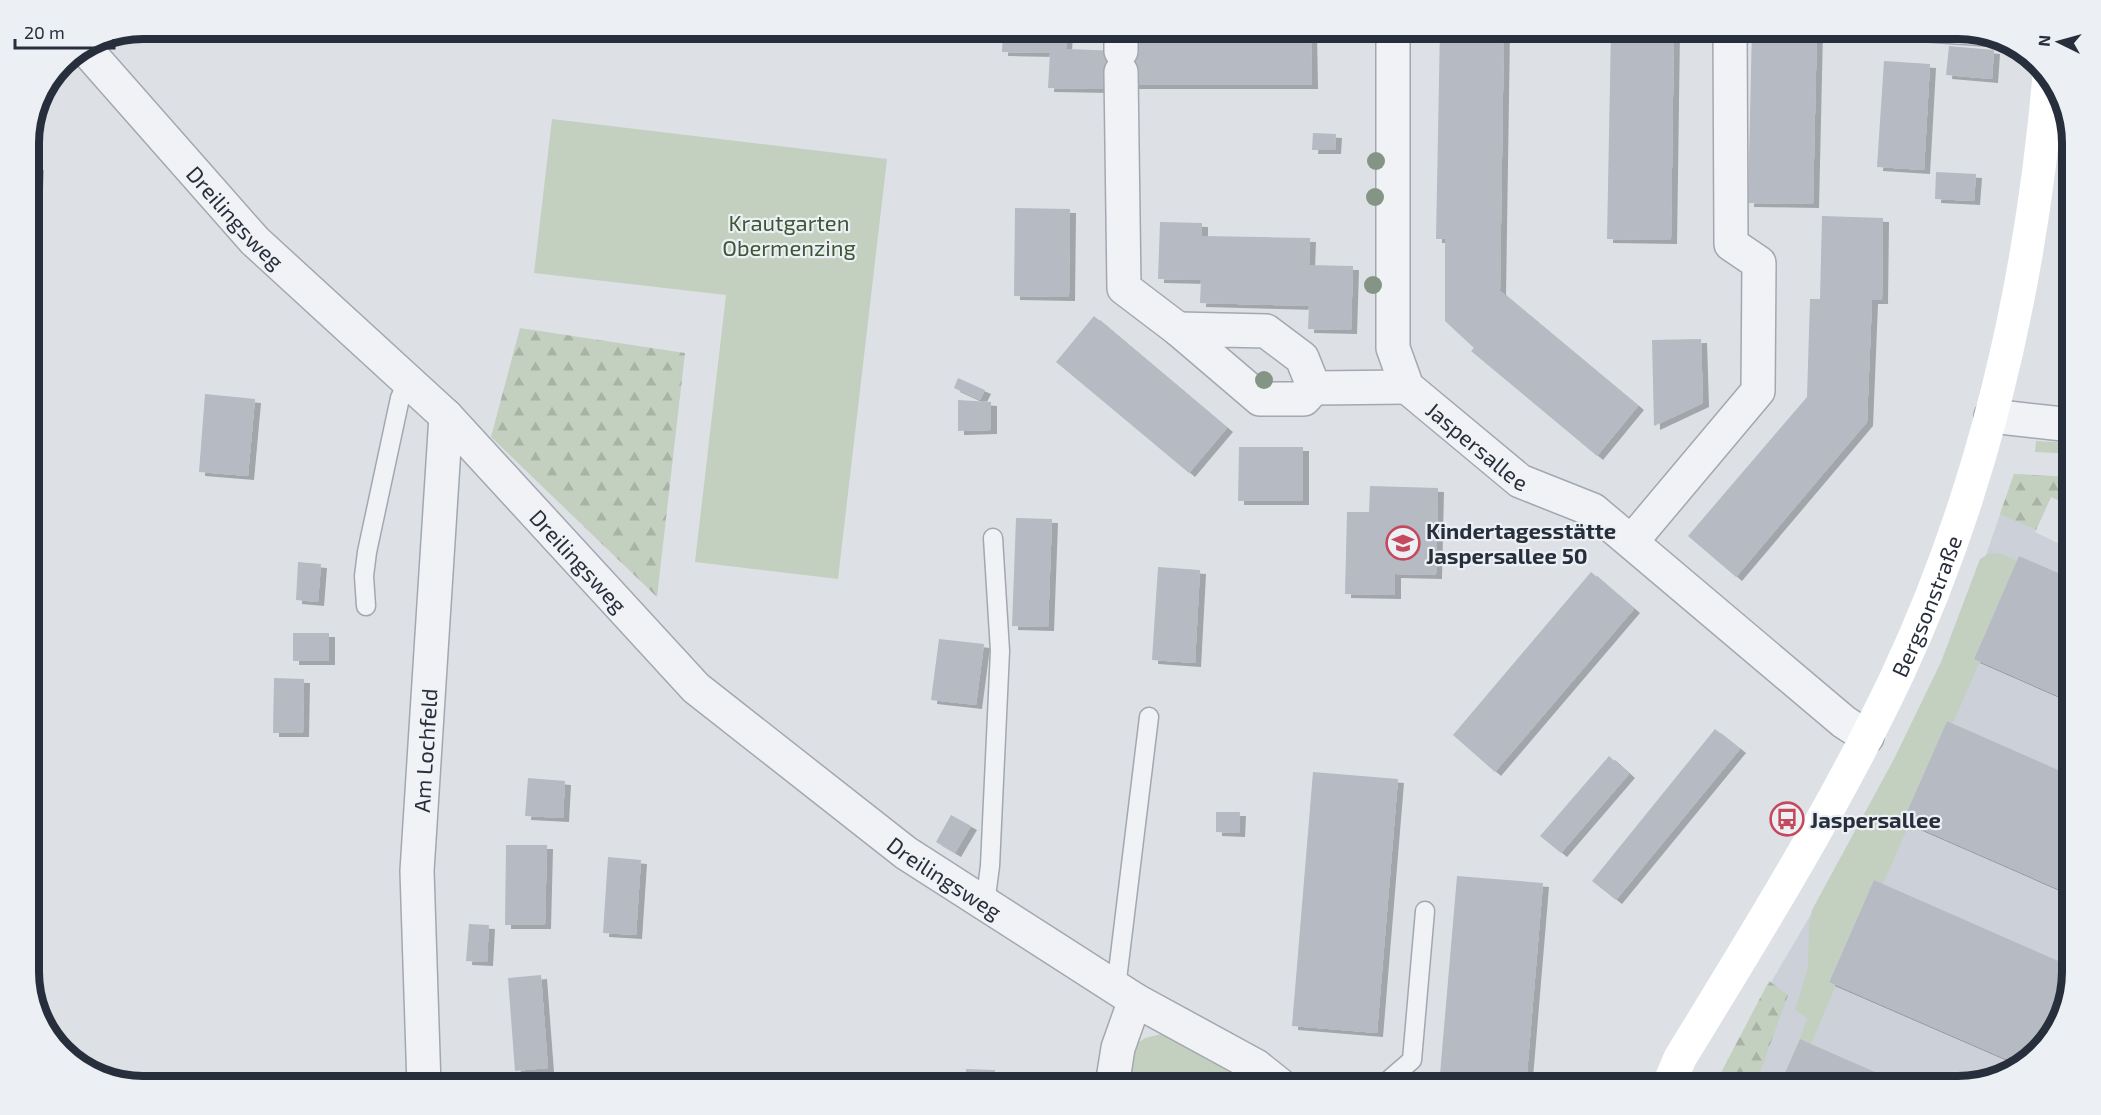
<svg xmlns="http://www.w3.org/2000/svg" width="2101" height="1115" viewBox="0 0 2101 1115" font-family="'Exo 2',sans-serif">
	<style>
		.built { fill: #ccd0d8 }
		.green { fill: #c3d0bf }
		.forest { fill: url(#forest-firs) }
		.building { fill: #b5bac3; filter: url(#shadow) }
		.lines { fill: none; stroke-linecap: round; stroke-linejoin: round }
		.lane-casing { stroke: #a3a8b0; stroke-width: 21 }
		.street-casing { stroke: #a3a8b0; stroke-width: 36 }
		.lane { stroke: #f0f2f5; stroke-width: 18 }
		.street { stroke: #f0f2f5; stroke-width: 33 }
		.secondary { stroke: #fff; stroke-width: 33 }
		.tree { fill: #849585 }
		.labels { text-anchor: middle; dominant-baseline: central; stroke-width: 4.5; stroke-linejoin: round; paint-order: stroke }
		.street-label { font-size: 22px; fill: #282f3c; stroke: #ecf0f4 }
		.park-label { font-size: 22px; fill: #3c5736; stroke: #ecf0f4 }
		.poi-label { font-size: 22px; font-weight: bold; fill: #282f3c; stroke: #ecf0f4; text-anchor: start }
		.rim { fill: none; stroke: #282f3c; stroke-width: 8 }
	</style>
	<defs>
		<pattern id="forest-firs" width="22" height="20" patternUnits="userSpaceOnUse" patternTransform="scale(1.5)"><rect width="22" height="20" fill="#c3d0bf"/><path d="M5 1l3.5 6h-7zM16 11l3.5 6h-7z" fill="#a8b3a5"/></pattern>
		<filter id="shadow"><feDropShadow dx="6" dy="4" stdDeviation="0" flood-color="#0004"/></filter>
	</defs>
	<rect width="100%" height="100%" fill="#dde1e6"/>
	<path class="built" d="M2014 474 2072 477V506L2051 497 2035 532 2072 550V579L2019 556 1974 659 2072 702V776L1947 721 1903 821 2072 895 2070 966 1874 880 1829 981 2022 1066 1959 1086H1907L1800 1040 1779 1086H1734L1742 1057 1767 989 1875 806 1968 607Z"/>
	<g class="green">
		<path d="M552 119 887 159 838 579 695 562 726 295 534 273Z"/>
		<path d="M2036 441 2072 443V454L2035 452Z"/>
		<path d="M1990 553 2002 554 2017 561 1974 658 1980 661 1953 723 1947 721 1903 821 1909 824 1883 884 1874 880 1829 981 1836 985 1811 1044 1800 1039 1807 1018 1795 1010 1808 968 1809 926 1812 910 1894 759 1941 662 1980 559Z"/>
		<path d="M1165 1033 1202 1052 1247 1086H1126L1130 1049 1145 1038Z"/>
	</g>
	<g class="forest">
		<path d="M520 328 685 353 657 597 491 437Z"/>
		<path d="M2014 474 2072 477V506L2051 497 2036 530 2000 514Z"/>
		<path d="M1769 981 1788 995 1755 1086H1714Z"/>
	</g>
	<g class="building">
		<path d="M1003 28H1067L1066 49 1121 51 1129 28H1311L1312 85H1129L1105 71 1104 89 1048 88 1050 53 1002 52Z"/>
		<path d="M1440 28H1504L1500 291 1638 406 1597 456 1471 351 1474 348 1445 321V239H1436Z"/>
		<path d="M1611 28H1674L1671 240 1607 239Z"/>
		<path d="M1752 28H1817L1813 204 1748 203Z"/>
		<path d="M1949 46 1994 50 1992 79 1946 75Z"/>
		<path d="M1884 61 1930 64 1924 170 1877 167Z"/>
		<path d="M1313 133 1336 134 1335 150H1312Z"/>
		<path d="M29 166H38L35 225 29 224Z"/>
		<path d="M1936 172 1976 174 1974 201 1935 199Z"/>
		<path d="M1015 208 1070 209 1069 297 1014 296Z"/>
		<path d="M1822 216 1883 218 1882 300H1872L1867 422 1736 577 1688 536 1807 397 1810 299H1820Z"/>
		<path d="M1160 222 1202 223V236L1310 238 1309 265 1353 266 1351 330 1308 329 1309 306 1200 303 1201 280 1158 279Z"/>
		<path d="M1094 316 1227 428 1189 473 1056 362Z"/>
		<path d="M1701 339 1703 403 1654 426 1652 340Z"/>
		<path d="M958 378 985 390 980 400 954 388Z"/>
		<path d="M205 394 255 399 248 476 199 472Z"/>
		<path d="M958 400 991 402V430L958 431Z"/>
		<path d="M1239 447H1303V501H1238Z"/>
		<path d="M1370 486 1438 488 1436 575 1395 574V595L1345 594 1347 512H1369Z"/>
		<path d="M1016 518 1052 519 1048 627 1012 626Z"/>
		<path d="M2019 556 2072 579V702L1974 659Z"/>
		<path d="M298 562 321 564 318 602 296 600Z"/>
		<path d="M1158 567 1200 570 1195 663 1152 660Z"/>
		<path d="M1591 572 1634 609 1495 772 1453 735Z"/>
		<rect x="293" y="633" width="36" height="28"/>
		<path d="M939 639 984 644 976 705 931 700Z"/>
		<path d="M274 678 304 679 303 733H273Z"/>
		<path d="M1947 721 2072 776V895L1903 821Z"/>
		<path d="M1715 729 1740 749 1616 900 1592 881Z"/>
		<path d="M1609 756 1629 774 1561 853 1540 836Z"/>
		<path d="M1313 772 1398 779 1377 1033 1292 1026Z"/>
		<path d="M528 778 565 781 563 818 525 816Z"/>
		<path d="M1216 812H1240L1239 833 1216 832Z"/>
		<path d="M951 815 971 826 955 853 936 842Z"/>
		<path d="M506 845H547L545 925H505Z"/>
		<path d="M608 857 641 860 636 935 603 933Z"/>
		<path d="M1457 876 1543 883 1526 1086H1439Z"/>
		<path d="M1874 880 2070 966 2072 961V972L2061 1023 2022 1066 1829 982Z"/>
		<path d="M469 924 489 925 487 962 466 961Z"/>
		<path d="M541 975 548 1068 515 1071 508 978Z"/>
		<path d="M1800 1039 1811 1044 1907 1086H1779Z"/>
		<path d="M966 1069 995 1070 994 1086H965Z"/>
	</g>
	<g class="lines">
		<g class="lane-casing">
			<g id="lane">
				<path d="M1892 30 1994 37"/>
				<path d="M366 606 364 576 367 552 400 398 408 381"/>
				<path d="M985 904 990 866 1000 651 993 538"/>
				<path d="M1116 988 1149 717"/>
				<path d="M1382 1086 1412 1060 1425 911"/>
			</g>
		</g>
		<g class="street-casing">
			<g id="street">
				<path d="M1121 28V51"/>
				<path id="s1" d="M1393 28V348L1407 387 1520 481 1593 510 1844 722 1867 737"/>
				<path id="s2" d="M84 47 255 241 446 416 696 688 906 853 1135 1000 1256 1066 1281 1086"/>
				<path d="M1121 72 1124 288 1178 329"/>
				<path d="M1314 388 1302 358 1266 331 1178 329 1260 399H1304L1314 388 1407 387"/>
				<path d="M1991 416 2072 425"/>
				<path d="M1632 541 1758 391 1759 263 1731 244 1730 28"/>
				<path id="s3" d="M424 1086 417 871 446 416"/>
				<path d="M1112 1086 1118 1048 1135 1000"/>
			</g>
		</g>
		<use href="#lane" class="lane"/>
		<use href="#street" class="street"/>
		<path class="secondary" id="s4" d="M1668 1086 1680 1058C1756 934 1833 810 1896 678 1985 489 2031 283 2049 76"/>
	</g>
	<g class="tree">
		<circle cx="1376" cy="161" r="9"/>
		<circle cx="1375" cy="197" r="9"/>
		<circle cx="1373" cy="285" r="9"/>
		<circle cx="1264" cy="380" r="9"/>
	</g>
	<defs>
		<g id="school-ring" transform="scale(1.725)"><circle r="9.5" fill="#ecf0f4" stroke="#c5495d" stroke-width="1.5"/><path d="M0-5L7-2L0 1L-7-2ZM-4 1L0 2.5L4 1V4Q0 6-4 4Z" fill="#c5495d"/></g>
		<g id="bus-ring" transform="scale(1.725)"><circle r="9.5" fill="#ecf0f4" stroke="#c5495d" stroke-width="1.5"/><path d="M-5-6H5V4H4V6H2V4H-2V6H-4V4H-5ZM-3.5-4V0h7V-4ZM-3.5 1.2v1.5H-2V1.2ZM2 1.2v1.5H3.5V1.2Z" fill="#c5495d"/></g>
	</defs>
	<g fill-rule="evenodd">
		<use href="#school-ring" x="1403" y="543"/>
		<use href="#bus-ring" x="1787" y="819"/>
	</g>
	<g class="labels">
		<g class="street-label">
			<text stroke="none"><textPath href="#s2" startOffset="228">Dreilingsweg</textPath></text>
			<text stroke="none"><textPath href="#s1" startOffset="453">Jaspersallee</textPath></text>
			<text stroke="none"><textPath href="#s2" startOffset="714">Dreilingsweg</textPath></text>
			<text stroke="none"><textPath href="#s4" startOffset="546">Bergsonstraße</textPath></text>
			<text stroke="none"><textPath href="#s3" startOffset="336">Am Lochfeld</textPath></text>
			<text stroke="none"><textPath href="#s2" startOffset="1200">Dreilingsweg</textPath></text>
		</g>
		<g class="park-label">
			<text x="789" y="222">Krautgarten<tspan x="789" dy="25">Obermenzing</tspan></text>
		</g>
		<g class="poi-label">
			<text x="1426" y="530">Kindertagesstätte<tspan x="1426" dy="25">Jaspersallee 50</tspan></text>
			<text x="1810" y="819">Jaspersallee</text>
		</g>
	</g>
	<path d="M0 0H2101V1115H0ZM143 39H1958A104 104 0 0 1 2062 143V972A104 104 0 0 1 1958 1076H143A104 104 0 0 1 39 972V143A104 104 0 0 1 143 39Z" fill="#ecf0f4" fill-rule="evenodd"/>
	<path class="rim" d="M143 39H1958A104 104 0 0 1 2062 143V972A104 104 0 0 1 1958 1076H143A104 104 0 0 1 39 972V143A104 104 0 0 1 143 39Z"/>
	<g transform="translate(2059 42) rotate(275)" stroke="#ecf0f4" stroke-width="4.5" paint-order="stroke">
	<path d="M0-4.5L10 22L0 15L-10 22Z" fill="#282f3c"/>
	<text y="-9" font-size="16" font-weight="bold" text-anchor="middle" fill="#282f3c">N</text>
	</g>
	<path d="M15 39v9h99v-9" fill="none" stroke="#282f3c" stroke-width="3"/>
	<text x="24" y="39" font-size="18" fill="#282f3c" stroke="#ecf0f4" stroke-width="4.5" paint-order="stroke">20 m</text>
</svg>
